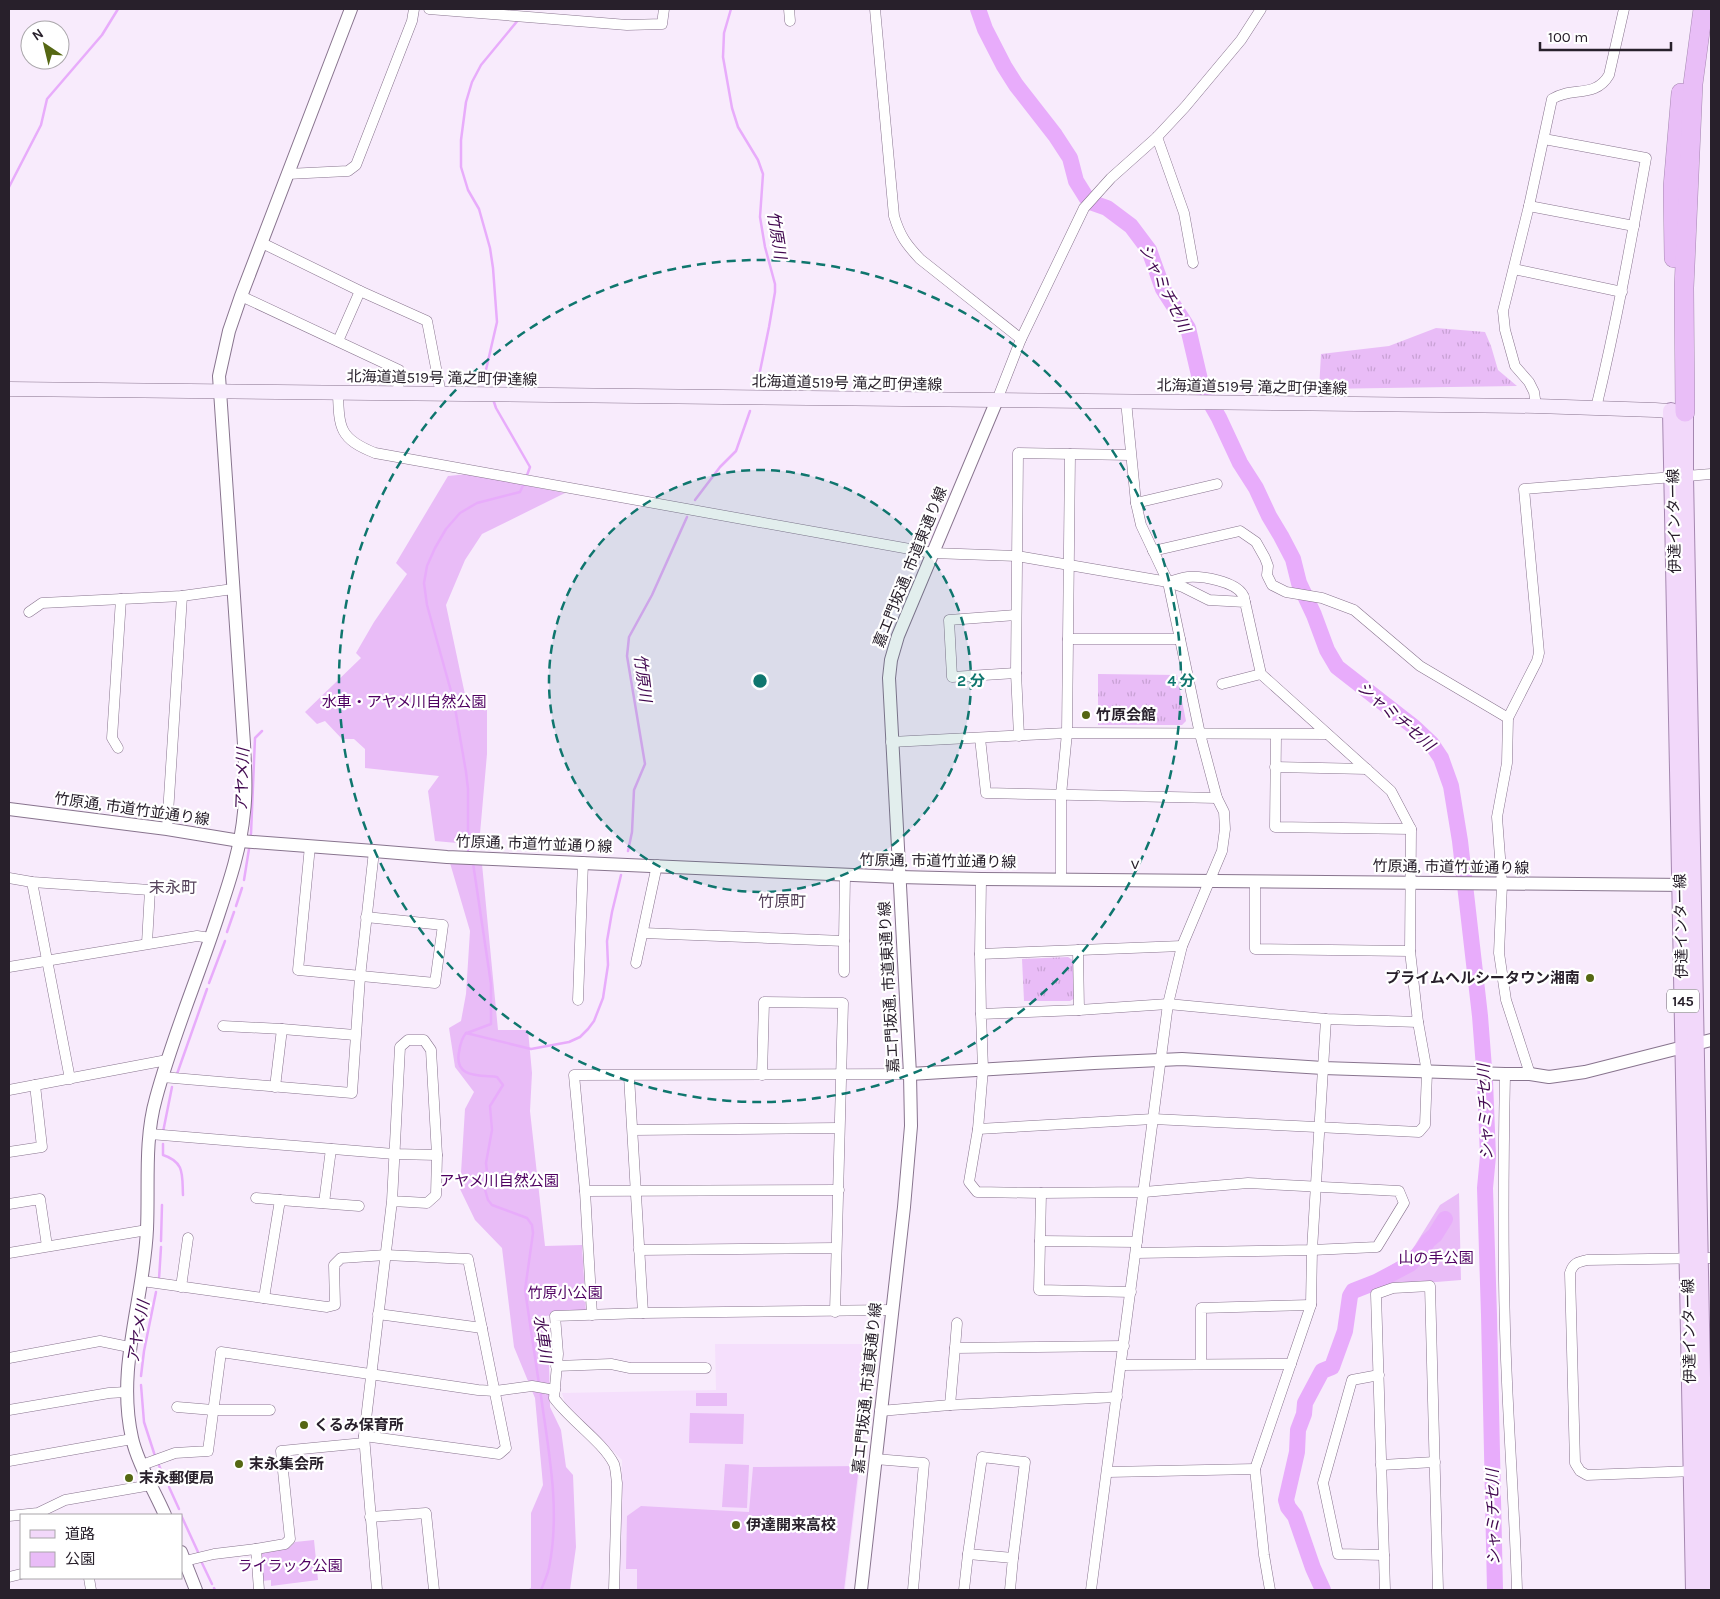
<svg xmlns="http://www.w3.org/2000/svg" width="1720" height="1599" viewBox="0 0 1720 1599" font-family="Karla,'Noto Sans JP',sans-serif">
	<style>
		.built { fill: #f5dffc }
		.grass { fill: url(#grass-tufts) }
		.park { fill: #e9bcf7 }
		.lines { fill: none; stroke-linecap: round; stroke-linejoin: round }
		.stream { stroke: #e8acfb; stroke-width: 2.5 }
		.river { stroke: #e8acfb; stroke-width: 16 }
		.minor-casing { stroke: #88748e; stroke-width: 11 }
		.tertiary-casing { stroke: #88748e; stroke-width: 14 }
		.secondary-casing { stroke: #88748e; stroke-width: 15 }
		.primary-casing { stroke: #a587b0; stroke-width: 18 }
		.motorway-casing { stroke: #a587b0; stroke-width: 20 }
		.minor { stroke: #fff; stroke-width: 10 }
		.tertiary { stroke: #fff; stroke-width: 12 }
		.secondary { stroke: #f8ecfd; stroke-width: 14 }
		.primary { stroke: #f2d8fa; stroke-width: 16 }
		.motorway { stroke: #e9bef7; stroke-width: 19 }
		.ring { fill: none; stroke: #0f766e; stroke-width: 2.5; stroke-dasharray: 9 6 }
		.poi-dot { fill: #556713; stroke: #fff; stroke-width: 2 }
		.labels { text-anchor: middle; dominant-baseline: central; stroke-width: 4.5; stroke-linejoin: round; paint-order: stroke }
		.shield { fill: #fff; stroke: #68636b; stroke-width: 1 }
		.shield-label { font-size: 14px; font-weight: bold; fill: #28202b }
		.street-label { font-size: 15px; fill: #28202b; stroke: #fff }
		.park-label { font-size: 15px; fill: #4f0061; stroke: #fff }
		.poi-label { font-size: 15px; font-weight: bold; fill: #28202b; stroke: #fff; text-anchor: start }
		.water-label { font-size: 16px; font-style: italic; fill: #41074f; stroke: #fff }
		.neighbourhood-label { font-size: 16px; fill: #57445c; stroke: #fff }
		.centre { fill: #0f766e; stroke: #fff; stroke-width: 2.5 }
		.ring-label { font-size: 15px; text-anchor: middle; font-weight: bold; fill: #0f766e; stroke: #fff; stroke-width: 4.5; stroke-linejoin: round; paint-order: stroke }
	</style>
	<defs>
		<pattern id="grass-tufts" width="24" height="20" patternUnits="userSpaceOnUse" patternTransform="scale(1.25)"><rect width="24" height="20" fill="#e9bcf7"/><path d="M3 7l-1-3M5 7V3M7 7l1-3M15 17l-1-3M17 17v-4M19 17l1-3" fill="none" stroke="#c8a1d4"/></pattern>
	</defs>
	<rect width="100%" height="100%" fill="#f8ebfc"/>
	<path class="built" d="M715 1344H875L845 1590H619L622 1460 565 1403 562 1393 716 1390Z"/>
	<g class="grass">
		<path d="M1436 328 1485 332 1491 346 1498 370 1517 386 1319 389 1321 354 1389 346Z"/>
		<path d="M1098 674 1177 675 1186 721 1182 725H1098Z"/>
		<path d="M1068 957 1074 961 1075 998 1070 1001H1024L1022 959Z"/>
	</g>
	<g class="park">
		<path d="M468 474 565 493 482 534 465 560 446 605 467 704 487 701V754L479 845 435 841 428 791 439 776 365 768V749L354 739H342L325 721 317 724 305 712 361 658 356 653 374 622 407 574 396 563 448 476Z"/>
		<path d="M450 863 482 864 498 1030H528L532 1073 530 1111 545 1246 582 1245 586 1312 545 1316 549 1363 550 1407 561 1430 566 1467 573 1475 576 1547 570 1590H527L531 1588V1513L543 1485 535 1398 514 1347 502 1248 475 1220 460 1189 465 1109 474 1092 455 1067 449 1028 461 1021 466 994 470 931Z"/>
		<path d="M1459 1193 1461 1280 1387 1286 1380 1272 1403 1258 1412 1250 1440 1205Z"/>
		<rect x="696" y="1393" width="31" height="13"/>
		<path d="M690 1413 744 1414 743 1444 689 1443Z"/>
		<path d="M725 1464 749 1465 747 1508 722 1507Z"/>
		<path d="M859 1466 844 1590H637V1569H626L627 1516 641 1506 749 1512 753 1467Z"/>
		<path d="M314 1540 318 1580 271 1586V1580L262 1581 259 1555 263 1552 290 1547 295 1542Z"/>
	</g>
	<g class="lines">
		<g class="stream">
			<path d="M731 9 724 33 723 57 732 108 738 127 758 160 763 174 760 217 765 247 775 284V292L769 327 758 381"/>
			<path d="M9 187 41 125 47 99 102 35 118 9"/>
			<path d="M490 389 485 374 497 322 493 268 490 248 479 209 468 190 461 167V140L466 102 472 82 481 65 519 19"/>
			<path d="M493 399 496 408 530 467 526 478"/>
			<path d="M695 500 720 467 736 451 750 411"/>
			<path d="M251 834 255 738 262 731"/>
			<path d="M468 850V789L466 772 454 702 427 605 424 583 427 566 435 548 446 529 460 513 477 503 520 492 524 483"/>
			<path d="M628 851 632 832 634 790 645 764 627 656 629 637 652 595 687 517"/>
			<path d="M244 880 249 849"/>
			<path d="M236 906 242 888"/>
			<path d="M227 932 234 912"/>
			<path d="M209 983 225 941"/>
			<path d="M466 1033C461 1039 460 1045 459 1052 454 1078 479 1075 497 1077L503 1085 490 1106 492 1130 486 1163 487 1172 484 1186 488 1200 492 1205 527 1218 532 1225 533 1233 525 1290 539 1384"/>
			<path d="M466 1033 531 1049 569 1042 580 1037 588 1029 594 1021 603 998 608 965 607 941 612 912 621 875"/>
			<path d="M467 1033 491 1024V984L473 863"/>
			<path d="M177 1074 207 989"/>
			<path d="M163 1132 172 1087"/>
			<path d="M163 1144V1155C185 1162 182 1175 183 1195"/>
			<path d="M161 1241 162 1205"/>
			<path d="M159 1279 161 1247"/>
			<path d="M141 1376 144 1351 156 1292"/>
			<path d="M141 1385 144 1422 155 1456"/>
			<path d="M540 1389C548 1449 561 1508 549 1568 547 1576 544 1583 541 1590"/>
			<path d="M157 1461 165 1479"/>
			<path d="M169 1487 179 1509"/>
			<path d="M181 1515 198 1552"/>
			<path d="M202 1563 212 1584"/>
			<path d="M214 1588 215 1590"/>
		</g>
		<g class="river">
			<path d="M978 9 985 29 1004 66 1016 85 1055 135 1070 158 1076 181 1086 197 1090 202 1107 208 1131 226 1149 250 1163 289 1188 328 1202 388 1219 418 1240 463 1256 488 1269 516 1281 536 1293 559 1299 583 1314 615 1327 650 1337 667 1414 727 1431 743 1441 758 1451 786 1460 841 1480 1016 1485 1081 1488 1156 1485 1188 1489 1315 1495 1590"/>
			<path d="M1323 1590 1313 1568 1295 1516 1288 1507 1286 1500 1297 1452 1298 1430 1304 1414 1305 1403 1322 1371 1332 1367 1345 1331 1350 1296 1353 1291 1376 1282 1410 1264 1423 1249 1428 1241 1435 1235 1445 1219"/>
		</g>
		<g class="minor-casing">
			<g id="minor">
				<path d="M429 9 627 25 662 24 664 9"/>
				<path d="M789 9 790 21"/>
				<path d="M875 9 894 216C900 236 906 244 920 259L1021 339"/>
				<path d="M1157 137 1184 213 1193 263"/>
				<path d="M1544 139 1646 158C1631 242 1616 325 1596 408"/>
				<path d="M287 174 348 171 356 165 412 21 414 9"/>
				<path d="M1529 206 1634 226"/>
				<path d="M262 243 360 291 427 321 441 394"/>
				<path d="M1514 269 1622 292"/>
				<path d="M241 296 399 370 398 393"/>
				<path d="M338 341 360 291"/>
				<path d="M338 393C339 429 340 439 375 453L932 553 1017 556 1168 582 1183 587 1209 600 1245 602 1261 674 1391 791 1411 829 1410 951 1255 949V881"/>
				<path d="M997 400 1021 339 1084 208 1111 178 1157 137 1185 107 1241 40 1261 9"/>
				<path d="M1536 406 1534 392 1529 382 1515 366 1505 330 1503 311 1529 206 1552 99C1572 86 1595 99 1609 75L1624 9"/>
				<path d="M1136 503 1217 484"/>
				<path d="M1153 551 1240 531 1256 542 1265 558 1268 566 1267 575 1272 585 1286 592 1322 598 1354 610 1420 666 1508 718"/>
				<path d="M1169 582C1175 580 1182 578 1188 577 1202 576 1235 581 1243 595 1245 597 1244 600 1245 602"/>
				<path d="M29 612 42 603 182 596 233 589"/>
				<path d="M1068 639H1180"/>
				<path d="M1016 673 952 677 949 620 1016 615"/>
				<path d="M1222 684 1261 674"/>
				<path d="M1276 735 1275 827 1411 829"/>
				<path d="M1019 736 1016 673 1018 453 1130 455"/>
				<path d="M980 738 986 793 1217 798"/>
				<path d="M891 742 1067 733 1327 734"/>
				<path d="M118 748 112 738 121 599"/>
				<path d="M1275 767 1367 769"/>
				<path d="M167 829 182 596"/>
				<path d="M310 846 298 970 435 983 443 925 366 917"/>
				<path d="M9 878 32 882 150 890 147 943"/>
				<path d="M981 879 980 954 1182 946"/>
				<path d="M1061 879V795L1067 733 1070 454"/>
				<path d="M32 882 70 1079"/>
				<path d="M643 933 844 941 845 874"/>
				<path d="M844 941V972"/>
				<path d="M1078 950 1079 1010 1168 1004 1326 1019 1418 1022 1410 951"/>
				<path d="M980 954 981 1014"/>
				<path d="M636 963 657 865"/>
				<path d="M9 967 197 936 211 938"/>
				<path d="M578 1000 583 862"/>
				<path d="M1079 1010 981 1014 983 1069 978 1129 969 1182 977 1192 1041 1193 1144 1192 1248 1183 1399 1191 1404 1203 1377 1247 1312 1250 1136 1253"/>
				<path d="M223 1026 282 1029 355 1035"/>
				<path d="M1505 1074C1503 1177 1502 1279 1507 1382 1510 1451 1515 1521 1517 1590"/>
				<path d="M1530 1074 1506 1000 1499 953 1502 884 1497 817 1507 763 1508 718 1537 661 1539 653 1524 489 1711 474"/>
				<path d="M762 1075 764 1002 843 1003 835 1312"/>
				<path d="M629 1076 643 1313"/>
				<path d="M162 1077 352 1093 360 977 374 851"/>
				<path d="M275 1087 282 1029"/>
				<path d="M9 1090 167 1060"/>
				<path d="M978 1129 1153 1119 1419 1132 1425 1125 1427 1072 1418 1022"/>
				<path d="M633 1130 839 1128"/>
				<path d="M150 1134 394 1154 437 1155"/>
				<path d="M9 1152 42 1147 35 1085"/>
				<path d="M585 1191 839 1190"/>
				<path d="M1041 1193 1039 1290 1131 1292"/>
				<path d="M256 1198 280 1200"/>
				<path d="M324 1203 331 1149"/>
				<path d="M9 1204 40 1199 47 1246"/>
				<path d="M1040 1241 1137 1242"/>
				<path d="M639 1250 836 1248"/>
				<path d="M9 1253 147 1230"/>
				<path d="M142 1281 327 1307 335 1305 334 1265 341 1258 386 1255 468 1259 506 1448 499 1454 364 1436"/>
				<path d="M181 1287 188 1238"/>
				<path d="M264 1298 280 1200 359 1206"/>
				<path d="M378 1314 482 1328"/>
				<path d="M592 1315 585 1191 574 1075 910 1074"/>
				<path d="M955 1348 957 1323"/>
				<path d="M9 1358 100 1341 129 1347"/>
				<path d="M1201 1364V1308L1311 1305"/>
				<path d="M1122 1365 1291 1364"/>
				<path d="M556 1366 611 1364 630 1368H706"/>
				<path d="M1379 1375 1352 1380 1323 1483 1338 1554 1384 1555"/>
				<path d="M950 1405 955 1348 1124 1346"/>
				<path d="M177 1407 213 1410H270"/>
				<path d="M9 1410 109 1393 126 1392"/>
				<path d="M880 1411 950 1405 1117 1397"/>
				<path d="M875 1459 924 1463 913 1590"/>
				<path d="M9 1461 132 1439"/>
				<path d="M142 1465 175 1453 208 1451 221 1352 478 1390 495 1391 532 1386 555 1390"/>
				<path d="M1381 1465 1435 1462"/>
				<path d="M1695 1471 1587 1475 1580 1471 1575 1463 1570 1273C1573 1263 1578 1262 1587 1260L1711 1258"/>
				<path d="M1108 1472 1255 1469"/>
				<path d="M9 1516 38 1513 65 1500 151 1485"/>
				<path d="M370 1517 426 1513 434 1590"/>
				<path d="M968 1554 982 1457 1025 1462 1013 1558"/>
				<path d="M185 1561 214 1554 256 1549"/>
				<path d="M9 1577 21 1574"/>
				<path d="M89 1578 91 1590"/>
				<path d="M259 1590 256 1549 285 1544 290 1539 281 1451 364 1443"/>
				<path d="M377 1590 364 1436 392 1201 400 1047 408 1040H424L431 1050 437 1155 436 1195 427 1203 392 1201"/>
				<path d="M614 1590 617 1483C616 1477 616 1470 614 1464 603 1442 570 1420 554 1398L558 1354 555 1316 643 1313 891 1310"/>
				<path d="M964 1590 968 1554 1013 1558 1010 1590"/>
				<path d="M1091 1590 1168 1004 1182 946 1222 851 1225 829 1224 812 1217 798 1200 734 1168 582 1141 525 1136 503 1126 401"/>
				<path d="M1270 1590 1264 1555 1255 1469 1311 1305 1312 1250 1326 1019"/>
				<path d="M1385 1590 1376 1294 1393 1288 1430 1286 1438 1590"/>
			</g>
		</g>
		<g class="tertiary-casing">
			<g id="tertiary">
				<path d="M9 809 167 829 240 841 374 851 447 857 899 877 981 879 1688 885"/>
				<path d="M910 1074 1094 1063 1182 1059 1323 1068 1505 1074H1530L1549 1077 1585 1072 1711 1040"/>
				<path d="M165 1515C155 1492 137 1462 132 1438 116 1367 144 1300 147 1229 149 1186 144 1140 156 1098 173 1035 199 975 219 913 230 880 241 847 244 812 247 790 245 767 244 744L219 376 229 331 241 296 351 9"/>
				<path d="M181 1552 196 1590"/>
				<path d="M861 1590 904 1207 911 1126 910 1074 889 678 891 660 898 636 997 400"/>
			</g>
		</g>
		<g class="secondary-casing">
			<path id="secondary" d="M9 389 1536 406 1655 410 1682 412"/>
		</g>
		<g class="primary-casing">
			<g id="primary">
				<path d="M1671 411 1694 1590"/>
				<path d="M1685 412V476L1706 1590"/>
			</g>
		</g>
		<g class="motorway-casing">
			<g id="motorway">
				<path d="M1674 258 1673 187 1681 93"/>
				<path d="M1685 412 1684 288 1693 84 1703 9"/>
			</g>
		</g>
		<use href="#minor" class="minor"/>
		<use href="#tertiary" class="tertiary"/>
		<use href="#secondary" class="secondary"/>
		<use href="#primary" class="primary"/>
		<use href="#motorway" class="motorway"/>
	</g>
	<circle cx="760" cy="681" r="211" fill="#0f766e" fill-opacity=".12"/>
	<g class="ring">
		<circle cx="760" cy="681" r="211"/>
		<circle cx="760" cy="681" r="421"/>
	</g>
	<g class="poi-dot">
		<circle cx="1086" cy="715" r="5"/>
		<circle cx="1590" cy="978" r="5"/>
		<circle cx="304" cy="1425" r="5"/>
		<circle cx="239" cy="1464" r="5"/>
		<circle cx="129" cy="1478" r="5"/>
		<circle cx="736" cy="1525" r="5"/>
	</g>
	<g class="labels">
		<rect class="shield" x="1667" y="989.5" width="32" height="23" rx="4"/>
		<g class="shield-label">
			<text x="1683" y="1001">145</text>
		</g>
		<g class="street-label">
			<text transform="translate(442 378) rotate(1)">北海道道519号 滝之町伊達線</text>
			<text transform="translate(847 383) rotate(1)">北海道道519号 滝之町伊達線</text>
			<text transform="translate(1252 387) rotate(1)">北海道道519号 滝之町伊達線</text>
			<text transform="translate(1674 521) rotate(-91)">伊達インター線</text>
			<text transform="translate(910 567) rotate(-68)">嘉エ門坂通, 市道東通り線</text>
			<text transform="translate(132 809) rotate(8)">竹原通, 市道竹並通り線</text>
			<text transform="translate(534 844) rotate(2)">竹原通, 市道竹並通り線</text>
			<text transform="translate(938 861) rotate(1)">竹原通, 市道竹並通り線</text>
			<text transform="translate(1135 864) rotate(1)">ｖ</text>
			<text transform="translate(1451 867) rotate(1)">竹原通, 市道竹並通り線</text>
			<text transform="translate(1681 926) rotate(-91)">伊達インター線</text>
			<text transform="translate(889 987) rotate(-93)">嘉エ門坂通, 市道東通り線</text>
			<text transform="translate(1689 1331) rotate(-91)">伊達インター線</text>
			<text transform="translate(867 1388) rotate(-84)">嘉エ門坂通, 市道東通り線</text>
		</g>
		<g class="park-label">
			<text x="404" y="702">水車・アヤメ川自然公園</text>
			<text x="499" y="1181">アヤメ川自然公園</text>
			<text x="1436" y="1258">山の手公園</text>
			<text x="565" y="1293">竹原小公園</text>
			<text x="290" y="1566">ライラック公園</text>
		</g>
		<g class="poi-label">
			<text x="1096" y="715">竹原会館</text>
			<text x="1580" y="978" text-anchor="end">プライムヘルシータウン湘南</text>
			<text x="314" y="1425">くるみ保育所</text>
			<text x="249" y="1464">末永集会所</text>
			<text x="139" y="1478">末永郵便局</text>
			<text x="746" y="1525">伊達開来高校</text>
		</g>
		<g class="water-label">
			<text transform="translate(777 235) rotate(81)">竹原川</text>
			<text transform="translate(1165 288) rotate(64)">シャミチセ川</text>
			<text transform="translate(643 678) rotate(83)">竹原川</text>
			<text transform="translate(1396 716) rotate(41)">シャミチセ川</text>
			<text transform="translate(242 780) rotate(-88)">アヤメ川</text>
			<text transform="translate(1485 1112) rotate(-92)">シャミチセ川</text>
			<text transform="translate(138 1332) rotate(-80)">アヤメ川</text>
			<text transform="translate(543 1339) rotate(82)">水車川</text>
			<text transform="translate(1493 1517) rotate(-91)">シャミチセ川</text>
		</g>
		<g class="neighbourhood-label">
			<text x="173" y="887">末永町</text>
			<text x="782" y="901">竹原町</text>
		</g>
	</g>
	<circle cx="760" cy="681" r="8" class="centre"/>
	<g class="ring-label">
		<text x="971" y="686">2 分</text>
		<text x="1181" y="686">4 分</text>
	</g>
	<rect width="1720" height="1599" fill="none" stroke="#28202b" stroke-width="20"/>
	<rect x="20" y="1514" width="162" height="65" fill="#ffffff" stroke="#a9a6aa"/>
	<rect x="30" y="1530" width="25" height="8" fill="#f2d8fa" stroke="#a9a6aa"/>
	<text x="65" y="1539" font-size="15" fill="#28202b">道路</text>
	<rect x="30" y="1552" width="25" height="15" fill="#e9bcf7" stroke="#a9a6aa"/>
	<text x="65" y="1564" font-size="15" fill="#28202b">公園</text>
	<g transform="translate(45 45) rotate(325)"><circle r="24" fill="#ffffff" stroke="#a9a6aa"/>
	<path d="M0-4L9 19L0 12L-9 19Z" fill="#556713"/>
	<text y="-8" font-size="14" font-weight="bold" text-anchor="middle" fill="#28202b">N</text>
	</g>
	<path d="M1540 42v8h131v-8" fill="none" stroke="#28202b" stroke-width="2.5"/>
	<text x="1548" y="42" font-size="15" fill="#28202b" stroke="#ffffff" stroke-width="4" paint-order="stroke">100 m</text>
</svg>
